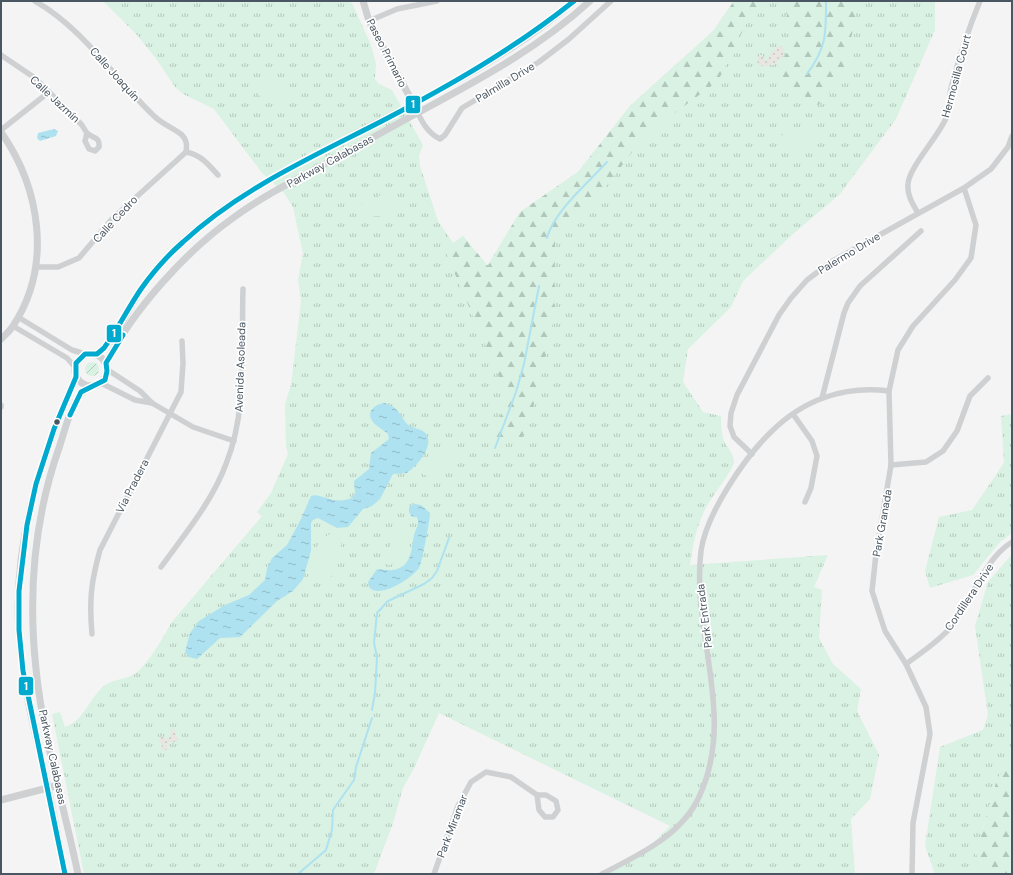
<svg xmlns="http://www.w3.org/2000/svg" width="1013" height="875" viewBox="0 0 1013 875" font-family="'DM Sans',sans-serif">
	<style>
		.grass { fill: url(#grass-tufts) }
		.forest { fill: url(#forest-firs) }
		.sand { fill: url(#sand-dots) }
		.garden { fill: url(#garden-furrows) }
		.pitch { fill: #d9f2e3 }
		.water { fill: url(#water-ripples) }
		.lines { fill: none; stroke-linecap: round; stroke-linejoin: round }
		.stream { stroke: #aee2f0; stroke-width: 2 }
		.minor { stroke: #ced0d2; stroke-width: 5.5 }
		.tertiary { stroke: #ced0d2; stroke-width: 7 }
		.bus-1-casing { stroke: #fff; stroke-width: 8 }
		.bus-1 { stroke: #00a9ce; stroke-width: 5 }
		.bus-dot { fill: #4a5661; stroke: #fff; stroke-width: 1.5 }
		.labels { text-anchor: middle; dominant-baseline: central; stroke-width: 3.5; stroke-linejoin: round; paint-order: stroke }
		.street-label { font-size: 11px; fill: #4a5661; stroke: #fff }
		.line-badge { stroke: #fff; stroke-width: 1.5 }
		.badge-label { font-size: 11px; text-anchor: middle; font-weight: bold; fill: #fff }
	</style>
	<defs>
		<pattern id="grass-tufts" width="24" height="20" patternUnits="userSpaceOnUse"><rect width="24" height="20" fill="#d9f2e3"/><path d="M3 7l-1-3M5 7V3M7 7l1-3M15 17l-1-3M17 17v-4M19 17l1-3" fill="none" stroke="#b2c7bb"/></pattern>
		<pattern id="forest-firs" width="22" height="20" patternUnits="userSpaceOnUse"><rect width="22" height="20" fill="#d9f2e3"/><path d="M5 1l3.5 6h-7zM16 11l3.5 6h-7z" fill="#b2c7bb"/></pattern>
		<pattern id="sand-dots" width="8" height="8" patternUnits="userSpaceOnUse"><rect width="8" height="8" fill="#e7e6e1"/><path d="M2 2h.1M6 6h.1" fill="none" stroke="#c8c7c4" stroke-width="1.8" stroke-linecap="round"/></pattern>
		<pattern id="garden-furrows" width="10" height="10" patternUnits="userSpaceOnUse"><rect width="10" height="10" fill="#d9f2e3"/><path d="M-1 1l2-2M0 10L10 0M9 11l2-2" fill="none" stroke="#b2c7bb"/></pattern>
		<pattern id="water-ripples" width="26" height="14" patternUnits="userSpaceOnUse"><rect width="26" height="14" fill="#aee2f0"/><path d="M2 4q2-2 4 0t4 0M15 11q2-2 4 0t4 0" fill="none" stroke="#90bac6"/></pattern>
	</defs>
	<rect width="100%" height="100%" fill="#f4f4f4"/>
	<g class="grass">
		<path d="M103 1H343L352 3 371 45 376 64 375 79 379 84 392 90 423 145 419 156 420 166 438 221 453 243 463 236 487 266 520 212 578 172 630 106 713 31 734 1H935V30L896 119 840 194 793 234 743 281 731 307 688 349 683 382 703 412 721 416C721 425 721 433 724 441 727 448 734 453 734 462 733 470 713 495 708 504 697 523 693 544 690 565L828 555 814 587 822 590 819 638 833 664 861 689 857 711 879 755 870 799 851 819 855 874H602L645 851 670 826 439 713 414 768 403 788 393 823 374 874H84L52 714 60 712 65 727C84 721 89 698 104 686 113 679 124 680 133 675 145 669 165 635 171 623L262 516 257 512 271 493 288 454 286 446 285 404 291 385 301 302 298 279 303 254 293 207 284 193 262 173 214 109 183 94 175 87 157 60 137 35Z"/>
		<path d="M1012 414V533L1000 542 973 575 930 588 925 571 939 517 972 510 1004 463 1001 416Z"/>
		<path d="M1012 554V758L997 779 976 853 986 874H935L925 846 940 747 983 730 988 715 975 626 988 582Z"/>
	</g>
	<g class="forest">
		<path d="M734 1H771L753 10 718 81 645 135 599 196 555 236 554 321 531 416 520 442 491 439 508 398 446 253 453 243 463 236 488 266 520 212 578 172 630 106 713 31Z"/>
		<path d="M785 1H858L848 56 853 66 818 105 772 75 791 47Z"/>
		<path d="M1012 758V874H986L976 853 997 779Z"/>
	</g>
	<g class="sand">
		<path d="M781 46 784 49V55L774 65 763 66 757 64 759 55H762L766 61 770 56 771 51 776 50V47Z"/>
		<path d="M171 729H174L178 740 176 742H169L167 744 169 749 162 751 161 748 162 745 158 740 162 736 166 739 170 737Z"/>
	</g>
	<circle class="garden" cx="92" cy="369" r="7"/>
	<g class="pitch">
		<path d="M270 78 288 87 292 97 290 102C278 110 250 97 255 81L259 79Z"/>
		<path d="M796 127H811L817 132C818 145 803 151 793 152L784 146 781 138 785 130Z"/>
		<path d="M384 191C391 190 401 195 398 203 391 218 369 221 362 207V203L368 197 377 198Z"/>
		<path d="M447 446 455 452C459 466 445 471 437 480L429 479 423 473V463L434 452Z"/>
		<path d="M399 530H405L410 535 407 557 399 563 388 565 383 558Z"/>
		<path d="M330 534C346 535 341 547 338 558 336 567 335 574 327 581 301 577 312 542 330 534Z"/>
	</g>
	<g class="water">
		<path d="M54 129 58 131 56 136 40 141 37 138 38 133Z"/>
		<path d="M385 403C398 407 399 414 407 424 412 429 422 428 426 434 435 446 416 467 407 473L393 474 380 499 372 506 363 509 348 527 337 528 318 518 313 520 311 523V551L303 579 293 591 277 601 240 637 220 638 197 659 189 657 185 652 190 633 199 621 225 605 249 595 265 580 267 569 272 558 287 545 301 519 311 496C320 492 335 507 353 497L355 493 354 481 369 469 371 453 389 439 388 434C384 430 377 427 373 422 365 412 375 404 385 403Z"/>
		<path d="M413 504 421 505 430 513C430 520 422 563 419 568 412 578 379 600 369 587L368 582 377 569C383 569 388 571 393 570 412 567 411 550 414 535 416 528 420 524 417 517H412L409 512V507Z"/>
	</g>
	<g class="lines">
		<g class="stream">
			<path d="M807 74C827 47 826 33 826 1"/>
			<path d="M547 238C554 211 588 183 607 162"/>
			<path d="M495 448 516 392 524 364 539 286"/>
			<path d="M372 710 375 693 377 657 374 643 377 613 388 601 424 584 432 578 437 571 449 538"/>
			<path d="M298 874 326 850 332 830 333 810 354 780 356 767 372 718"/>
		</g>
		<g class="minor">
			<path d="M35 1C84 29 114 78 154 116 162 124 173 128 182 135 187 140 187 145 186 152"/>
			<path d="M369 21 397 9 437 1"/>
			<path d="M1 55 35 78 81 124C83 126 85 131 87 133 93 139 100 136 99 147L95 151 89 149 85 141 87 133"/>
			<path d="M413 103C420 117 425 132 440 139L445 135 462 108 539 62 569 39 611 1"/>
			<path d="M1 130 49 92"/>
			<path d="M186 152C201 155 208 164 218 175"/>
			<path d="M918 213C912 203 907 195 908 184 909 167 939 136 946 118 950 110 949 98 951 88 959 58 968 30 980 1"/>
			<path d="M37 267H58L79 258 112 219 186 152"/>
			<path d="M18 317 72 350 85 354"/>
			<path d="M13 326 67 358 75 367"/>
			<path d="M108 370 140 391 152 403 193 427 234 441"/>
			<path d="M101 383 135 400 152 403"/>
			<path d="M822 398 844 313 848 303 860 286 921 231"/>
			<path d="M1 405V407"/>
			<path d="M793 414 812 441 817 456 811 488 805 502"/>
			<path d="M752 454 734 437 730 426 731 413 737 395 779 315 791 298 807 280 831 262 964 188 991 169 1008 147 1012 136"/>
			<path d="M891 465 926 462 943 451 957 431 970 396 988 378"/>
			<path d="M161 567C184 535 212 502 226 464 248 410 241 347 243 289"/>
			<path d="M92 634C89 601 91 582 100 550L181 392 183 363 182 341"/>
			<path d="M906 664C922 652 938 642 951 627 973 601 982 561 1012 542"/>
			<path d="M434 874 458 806 471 782 486 772 511 777 537 795 539 810 545 817H553L558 810 556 801 546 795H537"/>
			<path d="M602 874C638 855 681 836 699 797 737 715 691 635 701 551 706 514 745 457 771 432 803 400 844 385 889 391"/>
			<path d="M912 874 913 823 930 734 926 707 906 664 885 631 872 591 876 554 891 465 889 391 898 350 913 326 955 280 971 258 976 225 964 188"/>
		</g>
		<g class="tertiary">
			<path d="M363 1 369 21 413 103"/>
			<path d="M1 132C40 188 53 265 13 326 10 331 5 335 1 339"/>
			<circle cx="91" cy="370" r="16"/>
			<path d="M97 354C117 338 127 311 141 289 165 253 202 223 238 199 265 181 294 167 322 151 408 106 500 65 574 1"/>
			<path d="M106 363C133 310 185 252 233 218 260 198 291 182 321 166 355 148 389 128 423 110 482 78 540 47 590 1"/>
			<path d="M1 800 59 785"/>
			<path d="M65 874C59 842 53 811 46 779 34 730 22 681 19 631 13 542 41 456 76 377"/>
			<path d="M78 874C64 806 43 738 36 669 28 594 34 519 59 448 66 427 71 400 89 386"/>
		</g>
		<g class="bus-1-casing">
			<g id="bus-1">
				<path d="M70 415 81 392 105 380 107 371 106 363 123 335"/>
				<path d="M65 874 23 671 19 630V591L27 525 36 484 54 429 76 377V363L85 354H97L104 348C118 329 128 308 141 289 153 272 167 256 183 242 240 189 314 156 382 121 449 86 514 49 574 1"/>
			</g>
		</g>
		<use href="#bus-1" class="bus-1"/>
	</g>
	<circle class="bus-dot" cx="57" cy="422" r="3.5"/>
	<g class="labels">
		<g class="street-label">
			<text transform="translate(387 53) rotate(63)">Paseo Primario</text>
			<text transform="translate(115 74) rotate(48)">Calle Joaquín</text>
			<text transform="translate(956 76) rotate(-75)">Hermosilla Court</text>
			<text transform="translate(505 82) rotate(-31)">Palmilla Drive</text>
			<text transform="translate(55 99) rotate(43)">Calle Jazmín</text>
			<text transform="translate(330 161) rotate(-29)">Parkway Calabasas</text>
			<text transform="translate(115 219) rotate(-47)">Calle Cedro</text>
			<text transform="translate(849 253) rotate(-31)">Palermo Drive</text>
			<text transform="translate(240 367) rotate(-88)">Avenida Asoleada</text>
			<text transform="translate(132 486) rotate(-63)">Via Pradera</text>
			<text transform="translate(882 523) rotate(-80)">Park Granada</text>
			<text transform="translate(969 597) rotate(-56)">Cordillera Drive</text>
			<text transform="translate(704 616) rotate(-97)">Park Entrada</text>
			<text transform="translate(53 757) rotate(78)">Parkway Calabasas</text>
			<text transform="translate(452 826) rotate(-69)">Park Miramar</text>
		</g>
	</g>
	<g class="line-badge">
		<rect x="405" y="95" width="16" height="19" rx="4" fill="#00a9ce"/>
		<rect x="106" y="324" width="16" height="19" rx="4" fill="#00a9ce"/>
		<rect x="18" y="676" width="16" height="20" rx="4" fill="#00a9ce"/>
	</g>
	<g class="badge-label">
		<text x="413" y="108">1</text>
		<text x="114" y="337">1</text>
		<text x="26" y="690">1</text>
	</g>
	<rect width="1013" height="875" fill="none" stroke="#4a5661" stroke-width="4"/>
</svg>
